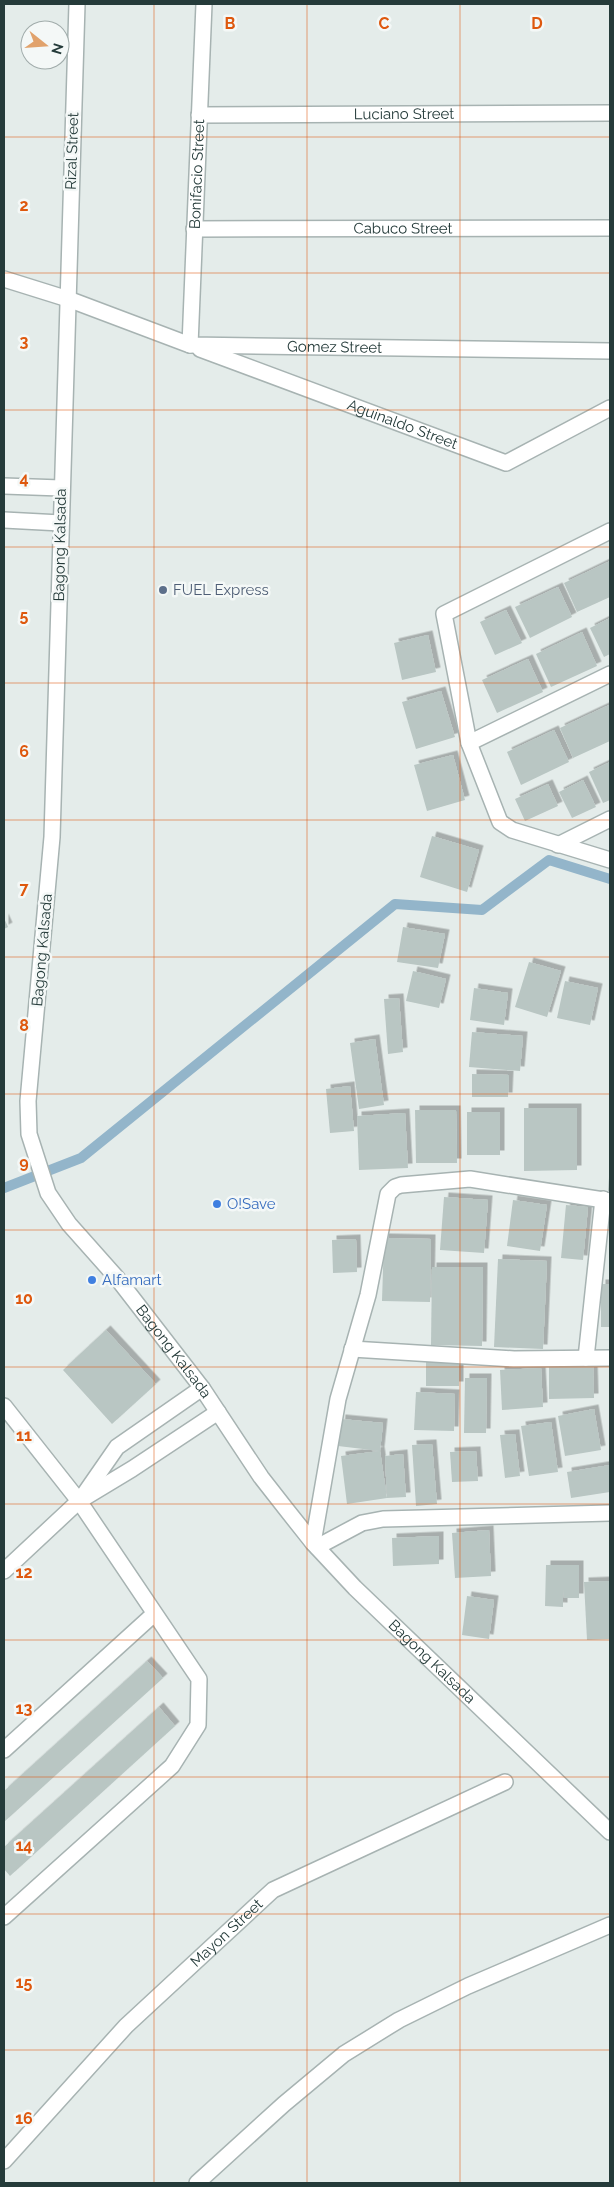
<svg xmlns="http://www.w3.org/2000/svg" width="614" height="2187" viewBox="0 0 614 2187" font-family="Raleway,sans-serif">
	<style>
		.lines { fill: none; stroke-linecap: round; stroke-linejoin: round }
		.stream { stroke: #93b5ca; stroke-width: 10 }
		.building { fill: #b9c6c3; filter: url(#shadow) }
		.minor-casing { stroke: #a7b3b2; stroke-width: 18 }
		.minor { stroke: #fff; stroke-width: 15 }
		.grid { fill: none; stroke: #de580e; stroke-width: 1; stroke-opacity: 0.55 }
		.service-dot { fill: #5c6f8a; stroke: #f4f8f7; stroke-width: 2 }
		.shop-dot { fill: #3f7fe0; stroke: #f4f8f7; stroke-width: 2 }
		.labels { text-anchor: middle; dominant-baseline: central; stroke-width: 5; stroke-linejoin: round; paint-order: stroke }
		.street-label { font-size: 15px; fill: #253b3a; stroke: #f4f8f7 }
		.service-label { font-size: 15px; fill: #4e5e75; stroke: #f4f8f7; text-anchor: start }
		.shop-label { font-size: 15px; fill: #366cbe; stroke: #f4f8f7; text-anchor: start }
		.grid-label { font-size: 16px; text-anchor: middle; font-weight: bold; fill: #de580e; stroke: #f4f8f7; stroke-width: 5; stroke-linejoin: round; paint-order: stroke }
	</style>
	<defs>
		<filter id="shadow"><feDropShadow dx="4.5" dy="-4.5" stdDeviation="0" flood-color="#0004"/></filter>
	</defs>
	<rect width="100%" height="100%" fill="#e4ecea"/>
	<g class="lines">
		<path class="stream" d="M4 1188 81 1158 395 904 482 910 549 860 610 879"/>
	</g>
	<g class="building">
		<path d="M610 561V597L577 612 564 583Z"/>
		<path d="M558 587 572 617 530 638 515 607Z"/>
		<path d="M506 610 522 643 495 655 480 622Z"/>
		<path d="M610 618V654L604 657 590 628Z"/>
		<path d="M582 632 597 666 551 687 536 654Z"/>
		<path d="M428 635 436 672 402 680 394 643Z"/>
		<path d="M528 659 543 692 497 713 482 680Z"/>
		<path d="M441 691 455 737 416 749 402 702Z"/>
		<path d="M609 705 610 741 573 758 560 728Z"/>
		<path d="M554 730 569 762 521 785 507 752Z"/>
		<path d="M453 755 465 800 427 811 414 765Z"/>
		<path d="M610 762V800L603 803 589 772Z"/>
		<path d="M583 780 596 807 572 818 559 792Z"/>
		<path d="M548 784 558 806 525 821 515 799Z"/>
		<path d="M432 836 479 850 467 892 420 877Z"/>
		<path d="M4 918 8 927 4 929Z"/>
		<path d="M403 927 445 934 438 968 397 962Z"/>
		<path d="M529 962 561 971 547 1017 515 1007Z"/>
		<path d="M413 971 446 979 439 1008 406 1001Z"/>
		<path d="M565 981 598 988 590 1025 557 1018Z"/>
		<path d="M474 988 508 993 504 1025 470 1020Z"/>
		<path d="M399 998 403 1052 388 1054 384 999Z"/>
		<path d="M472 1032 523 1036 520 1071 469 1067Z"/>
		<path d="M375 1039 384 1105 359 1109 350 1043Z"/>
		<path d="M472 1074 509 1075 508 1097H472Z"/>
		<path d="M350 1086 354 1131 330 1133 326 1089Z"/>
		<path d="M524 1108H577V1170L524 1171Z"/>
		<path d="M415 1110H456L457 1163H416Z"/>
		<rect x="467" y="1112" width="33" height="43"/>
		<path d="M405 1113 408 1168 359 1170 357 1116Z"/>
		<path d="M609 1177H610V1191H608Z"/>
		<path d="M444 1197 488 1200 484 1253 440 1250Z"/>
		<path d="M513 1200 547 1205 540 1251 507 1246Z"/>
		<path d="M566 1205 588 1207 583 1260 561 1258Z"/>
		<path d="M384 1238 431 1239 430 1302 382 1301Z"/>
		<path d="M356 1239 357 1272 333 1273 332 1240Z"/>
		<path d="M498 1259 547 1261 543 1349 494 1347Z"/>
		<path d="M432 1267H483L482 1346 431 1345Z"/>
		<rect x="601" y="1284" width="9" height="43"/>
		<path d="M106 1330 156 1384 112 1424 63 1370Z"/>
		<path d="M426 1359 459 1360V1386H426Z"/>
		<path d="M593 1363 594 1398 549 1399V1364Z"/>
		<path d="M541 1368 543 1407 502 1410 500 1370Z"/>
		<path d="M465 1378H487L486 1433H464Z"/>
		<path d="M416 1392 455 1394 454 1431 414 1430Z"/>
		<path d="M594 1409 601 1450 565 1456 558 1416Z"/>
		<path d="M341 1419 383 1423 380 1451 338 1446Z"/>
		<path d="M551 1422 558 1472 529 1476 521 1426Z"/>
		<path d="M515 1434 520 1476 505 1478 500 1435Z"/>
		<path d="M432 1444 437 1504 416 1506 412 1445Z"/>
		<path d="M380 1451 387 1498 347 1504 341 1456Z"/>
		<path d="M476 1451 478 1481 452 1482 450 1452Z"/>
		<path d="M403 1454 406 1497 387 1498 385 1456Z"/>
		<path d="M610 1465V1492L571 1498 567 1472Z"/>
		<path d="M489 1530 491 1576 455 1578 452 1533Z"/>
		<path d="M439 1536V1564L393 1566 392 1538Z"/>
		<path d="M546 1565H579V1598H564L563 1589V1607L545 1606Z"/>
		<path d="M610 1581V1639L587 1640 584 1582Z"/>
		<path d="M467 1596 494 1600 489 1639 462 1635Z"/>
		<path d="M147 1661 163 1678 4 1822V1791Z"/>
		<path d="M159 1707 175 1726 10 1876 4 1869V1847Z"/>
	</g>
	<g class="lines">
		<g class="minor-casing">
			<g id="minor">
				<path id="s1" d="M77 4 52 837 28 1101 29 1134 48 1193 69 1224 117 1278 202 1388 261 1477 286 1509 313 1543 355 1588 610 1832"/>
				<path id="s2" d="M199 115 610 113"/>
				<path id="s3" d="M194 229 610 228"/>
				<path id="s4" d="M4 279 68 299 190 345 610 351"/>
				<path id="s5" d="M190 345 204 4"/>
				<path id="s6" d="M200 349 506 463 610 408"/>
				<path d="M4 486 61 488"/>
				<path d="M4 520 61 523"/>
				<path d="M610 531 444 614 469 743 500 822 512 830 610 860"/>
				<path d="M469 743 610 674"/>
				<path d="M558 845 610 819"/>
				<path d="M352 1349 514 1359 610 1358"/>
				<path d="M586 1358 603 1199"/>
				<path d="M4 1406 79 1501 199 1679 198 1725 172 1766 4 1917"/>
				<path d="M83 1496 117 1447 202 1388"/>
				<path d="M313 1543 338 1399 368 1295 388 1194 395 1187 401 1185 470 1179 610 1201"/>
				<path d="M317 1547 362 1523 383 1519 610 1513"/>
				<path d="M4 1571 79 1501 132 1469 218 1412"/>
				<path d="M4 1750 154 1614"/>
				<path id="s7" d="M4 2161 126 2026 273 1890 505 1782"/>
				<path d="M197 2183 284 2104 344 2054 399 2020 468 1986 610 1925"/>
			</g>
		</g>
		<use href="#minor" class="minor"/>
	</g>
	<path class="grid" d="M154 4V2183M307 4V2183M460 4V2183M4 137H610M4 273H610M4 410H610M4 547H610M4 683H610M4 820H610M4 957H610M4 1094H610M4 1230H610M4 1367H610M4 1504H610M4 1640H610M4 1777H610M4 1914H610M4 2050H610"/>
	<circle class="service-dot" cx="163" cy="590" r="5"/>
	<g class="shop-dot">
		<circle cx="217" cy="1204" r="5"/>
		<circle cx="92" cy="1280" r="5"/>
	</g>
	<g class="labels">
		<g class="street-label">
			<text stroke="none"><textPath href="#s2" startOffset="205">Luciano Street</textPath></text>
			<text transform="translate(72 151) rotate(-88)">Rizal Street</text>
			<text stroke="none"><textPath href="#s5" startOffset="171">Bonifacio Street</textPath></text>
			<text stroke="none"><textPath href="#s3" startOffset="209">Cabuco Street</textPath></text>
			<text stroke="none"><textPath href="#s4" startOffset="342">Gomez Street</textPath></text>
			<text stroke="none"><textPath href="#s6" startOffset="216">Aguinaldo Street</textPath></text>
			<text transform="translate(60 545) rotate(-89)">Bagong Kalsada</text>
			<text transform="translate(42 950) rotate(-85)">Bagong Kalsada</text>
			<text stroke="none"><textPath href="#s1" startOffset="1396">Bagong Kalsada</textPath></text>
			<text stroke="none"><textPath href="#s1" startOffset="1801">Bagong Kalsada</textPath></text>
			<text stroke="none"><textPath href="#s7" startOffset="319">Mayon Street</textPath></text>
		</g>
		<g class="service-label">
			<text x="173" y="590">FUEL Express</text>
		</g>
		<g class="shop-label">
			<text x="227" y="1204">O!Save</text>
			<text x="102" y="1280">Alfamart</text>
		</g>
	</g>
	<g class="grid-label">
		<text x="230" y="29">B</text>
		<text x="384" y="29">C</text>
		<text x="537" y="29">D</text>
		<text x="24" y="211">2</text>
		<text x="24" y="347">3</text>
		<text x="24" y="484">4</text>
		<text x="24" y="621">5</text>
		<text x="24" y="757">6</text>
		<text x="24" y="894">7</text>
		<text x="24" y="1031">8</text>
		<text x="24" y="1168">9</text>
		<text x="24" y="1304">10</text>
		<text x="24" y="1441">11</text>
		<text x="24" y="1578">12</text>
		<text x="24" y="1714">13</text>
		<text x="24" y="1851">14</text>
		<text x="24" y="1988">15</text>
		<text x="24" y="2124">16</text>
	</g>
	<rect width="614" height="2187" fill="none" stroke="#253b3a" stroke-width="10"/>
	<g transform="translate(45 45) rotate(107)"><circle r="24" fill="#f4f8f7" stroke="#a1acab"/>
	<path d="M0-4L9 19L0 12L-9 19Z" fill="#e1a26c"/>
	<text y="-8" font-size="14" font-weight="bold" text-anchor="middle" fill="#253b3a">N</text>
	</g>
</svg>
